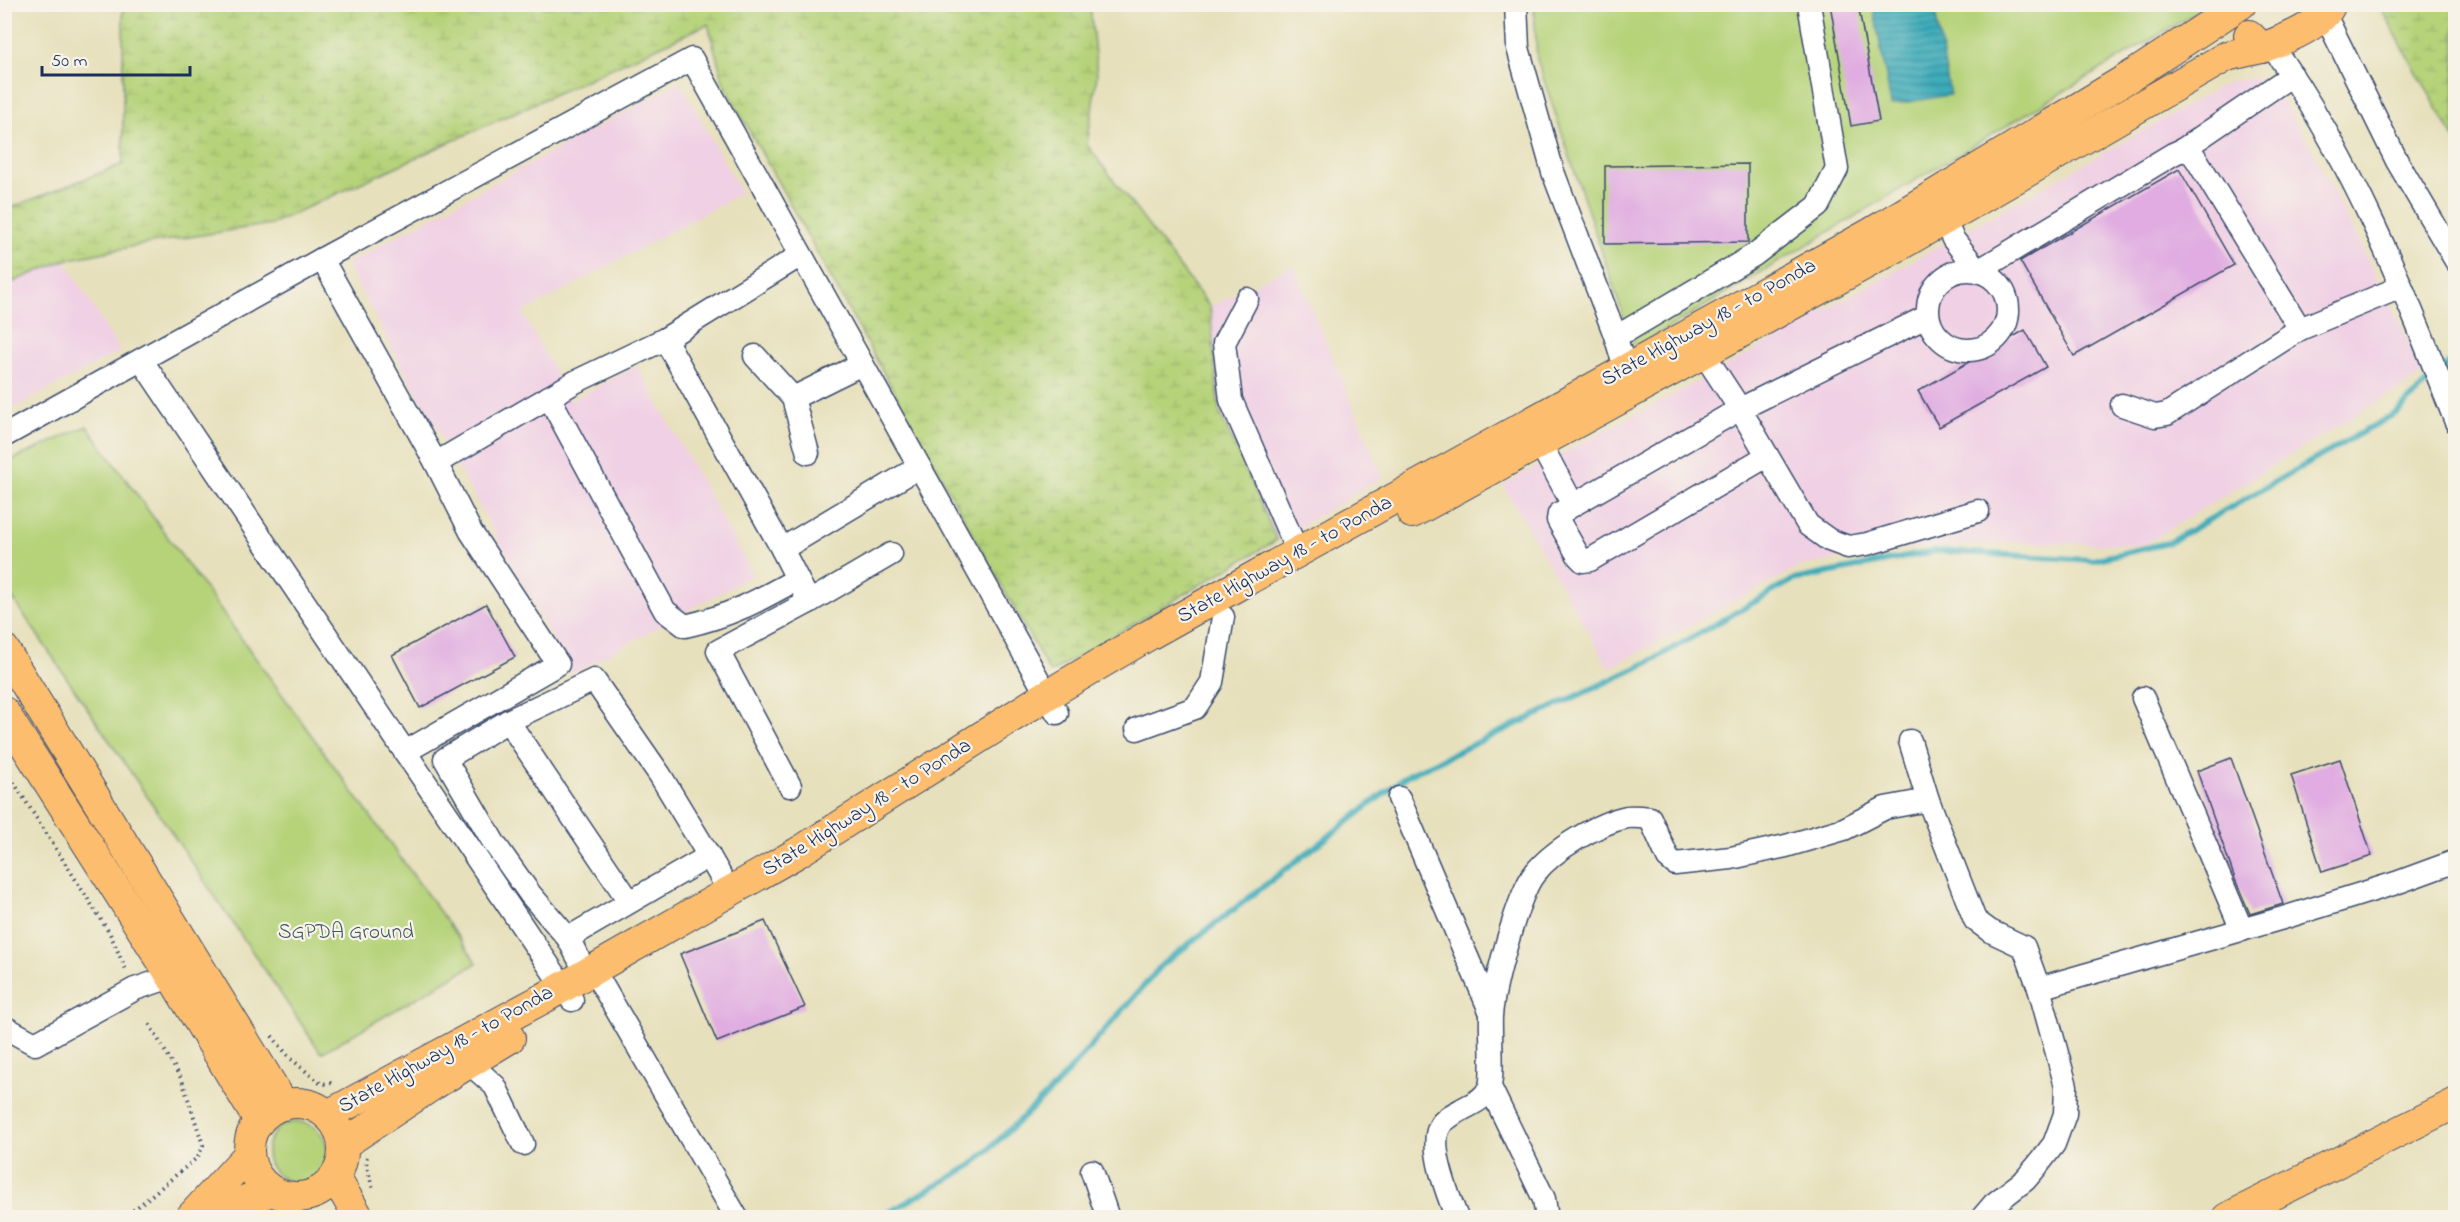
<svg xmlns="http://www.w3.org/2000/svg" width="2460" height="1222" viewBox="0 0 2460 1222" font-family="'Indie Flower',sans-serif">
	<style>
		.built { fill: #f0d0e4 }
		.wetland { fill: url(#wetland-marsh); stroke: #68816c; stroke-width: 1.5 }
		.green { fill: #b6d37a; stroke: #68816c; stroke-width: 1.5 }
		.water { fill: url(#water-rules); stroke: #2c6e8c; stroke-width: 1.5 }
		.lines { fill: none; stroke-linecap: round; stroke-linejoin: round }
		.stream { stroke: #3cacb9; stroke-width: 6 }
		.building { fill: #e0ace1 }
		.minor-casing { stroke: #3a4a6c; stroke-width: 25 }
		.major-casing { stroke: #3a4a6c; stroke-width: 32 }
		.path { stroke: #3a4a6c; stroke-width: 4; stroke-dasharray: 1.5 4.5; stroke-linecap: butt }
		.minor { stroke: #fff; stroke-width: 22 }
		.major { stroke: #fcbd6e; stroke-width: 30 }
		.labels { text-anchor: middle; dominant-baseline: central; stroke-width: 4.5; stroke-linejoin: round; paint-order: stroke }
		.street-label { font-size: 21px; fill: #1b2f5e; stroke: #f7f3e8 }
		.park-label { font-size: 21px; fill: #425865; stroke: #f7f3e8 }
	</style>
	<defs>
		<pattern id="wetland-marsh" width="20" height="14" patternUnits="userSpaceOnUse" patternTransform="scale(1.5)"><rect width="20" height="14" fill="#b6d37a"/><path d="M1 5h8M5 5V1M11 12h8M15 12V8" fill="none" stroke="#9cb56c"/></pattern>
		<pattern id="water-rules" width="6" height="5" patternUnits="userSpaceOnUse" patternTransform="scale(1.5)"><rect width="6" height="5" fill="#3cacb9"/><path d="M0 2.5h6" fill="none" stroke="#328c9a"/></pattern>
	</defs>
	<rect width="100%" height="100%" fill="#f7f3e8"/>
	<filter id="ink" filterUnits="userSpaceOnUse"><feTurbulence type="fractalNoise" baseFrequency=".0167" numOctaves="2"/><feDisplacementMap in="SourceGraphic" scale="12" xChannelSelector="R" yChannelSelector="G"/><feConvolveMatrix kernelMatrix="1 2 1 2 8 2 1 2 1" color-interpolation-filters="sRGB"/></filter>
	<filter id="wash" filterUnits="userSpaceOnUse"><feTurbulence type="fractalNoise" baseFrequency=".008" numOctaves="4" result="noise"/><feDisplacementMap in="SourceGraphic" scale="24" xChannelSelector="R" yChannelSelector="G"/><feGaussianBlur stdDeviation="1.35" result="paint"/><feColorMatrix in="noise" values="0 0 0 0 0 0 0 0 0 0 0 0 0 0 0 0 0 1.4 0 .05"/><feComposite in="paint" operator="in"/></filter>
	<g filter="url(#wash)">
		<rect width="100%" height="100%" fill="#e7e0bc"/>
		<g class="built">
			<path d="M2256 78 2274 88 2307 140 2385 293 2423 374 2143 545 2013 542 1895 549 1801 566 1609 668 1503 485 1716 372 2231 81Z"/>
			<path d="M680 82 741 193 522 313 571 401 637 366 753 575 572 674 346 264Z"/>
			<path d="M65 261 120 351 5 413V285Z"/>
			<path d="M1293 265 1383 477 1277 540 1219 410 1210 307Z"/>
		</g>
		<g class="wetland">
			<path d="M123 5H1090L1097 75 1087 145 1210 307 1219 410 1277 540 1050 673 724 85 708 24 271 224 145 244 65 260 5 285V210L123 164Z"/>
			<path d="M2380 5H2455V140L2383 12Z"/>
		</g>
		<g class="green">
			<path d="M1534 5H2206L2202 9 1636 347 1628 330 1537 59Z"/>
			<path d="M87 426 477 963 321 1053 5 587V463Z"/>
			<circle cx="297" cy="1152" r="30"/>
		</g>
		<path class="water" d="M1873 5H1934L1950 95 1891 105Z"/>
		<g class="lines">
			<g class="stream">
				<path d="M2441 371 2456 357"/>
				<path d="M879 1218 972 1165 1054 1088 1163 964 1408 775 1647 663 1793 580 1936 551 2093 560 2168 543 2396 413 2433 378"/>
			</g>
		</g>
		<g id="blocks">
			<g class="building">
				<path d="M1830 4H1858L1879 121 1851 126Z"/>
				<path d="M1748 164V242L1605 244V166Z"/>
				<path d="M2179 169 2234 265 2074 356 2020 261Z"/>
				<path d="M2025 330 2046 367 1939 427 1918 391Z"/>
				<path d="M486 604 515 657 420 708 392 655Z"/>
				<path d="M2231 758 2283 904 2250 914 2235 879 2197 771Z"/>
				<path d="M2340 759 2372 856 2322 872 2291 775Z"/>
				<path d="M765 921 805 1007 717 1042 680 954Z"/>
			</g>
		</g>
	</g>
	<g filter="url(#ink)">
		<use href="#blocks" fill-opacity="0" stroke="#3a4a6c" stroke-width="1.5"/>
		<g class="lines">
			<g class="minor-casing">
				<g id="minor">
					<path d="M1516 4 1518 48 1553 172 1615 335 1630 384"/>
					<path d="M2325 15 2397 161 2456 261"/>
					<path d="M2271 45C2353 159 2405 292 2456 422"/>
					<path d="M2182 150 2292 75"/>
					<path d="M1944 220 1953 239 1978 271 2173 154 2182 150 2192 153 2197 160 2300 329 2401 287"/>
					<path d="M322 259 436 463 471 532 558 664 405 752"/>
					<circle cx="1968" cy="310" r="40"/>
					<path d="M1247 299 1224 343 1231 400 1298 553"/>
					<path d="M1615 335 1628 330 1754 255 1818 206 1837 169 1809 4"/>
					<path d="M665 339 782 549 919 467"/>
					<path d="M1704 354 1740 409 1808 525 1829 540 1848 547 1867 544 1978 511"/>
					<path d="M755 356 793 398 862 364"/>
					<path d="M142 361 572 1000"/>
					<path d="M549 397 665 611 685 626C730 616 758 601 797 579"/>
					<path d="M793 398 808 453"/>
					<path d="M2122 405 2155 416 2167 414 2300 329"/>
					<path d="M4 436 322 259 692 59 1057 713"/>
					<path d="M1540 443 1573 505"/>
					<path d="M1767 456 1590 560 1583 561 1579 557 1558 520 1559 514 1573 505 1740 409 1928 316"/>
					<path d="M436 463 575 382 665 339 801 255"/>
					<path d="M782 549 809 602 891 554"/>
					<path d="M2143 698 2242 930"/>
					<path d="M508 721 594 680 660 775 709 856"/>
					<path d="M1137 729 1195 708 1212 682 1223 617"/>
					<path d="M1910 741 1928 800"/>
					<path d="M790 786 718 651 809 602"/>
					<path d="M1399 798 1491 1013"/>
					<path d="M568 938 530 894 494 843 445 759 508 721 629 901"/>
					<path d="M586 973 568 938 709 856 729 891"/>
					<path d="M601 983 737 1218"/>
					<path d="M2039 988 2283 918 2396 883 2456 861"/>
					<path d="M4 1027 35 1044 135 989 186 972"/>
					<path d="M469 1063 495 1086 523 1144"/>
					<path d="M1490 1087 1544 1199 1547 1218"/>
					<path d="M1092 1171 1108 1218"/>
					<path d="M1457 1218C1449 1198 1428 1146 1440 1126 1443 1120 1455 1113 1461 1110 1471 1104 1484 1100 1489 1088 1494 1079 1490 1030 1491 1016 1493 988 1518 893 1535 873 1553 850 1598 823 1627 817 1634 816 1642 817 1650 818L1668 858 1675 864 1731 858 1786 846 1844 829 1885 808 1928 800 1975 920 1990 931 2024 947 2039 988 2066 1086 2065 1114 2054 1144 2037 1166 2025 1180 1994 1204 1982 1218"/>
				</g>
			</g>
			<g class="major-casing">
				<g id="major">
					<path d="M2249 35 2262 48C2283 40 2322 26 2331 4"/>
					<path d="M1412 513 1902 244 2227 56 2262 48"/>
					<path d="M4 649 284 1105"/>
					<path d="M4 712 172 977 259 1121"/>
					<circle cx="296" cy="1150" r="47"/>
					<path d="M328 1115 544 998 797 853 1047 695 1149 635 1871 233 2136 73 2241 4"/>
					<path d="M344 1144 433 1085 510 1038"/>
					<path d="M335 1177 359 1218"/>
					<path d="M190 1218 249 1154"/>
					<path d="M194 1218 272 1191"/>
					<path d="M2227 1218 2456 1103"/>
				</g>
			</g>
			<g class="path">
				<path d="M4 767 110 934 127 972"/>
				<path d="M272 1036 289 1057 321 1084 332 1083"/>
				<path d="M367 1157 366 1162 373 1190"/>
				<path d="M124 1218 198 1157 203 1145 182 1080 148 1022"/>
			</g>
			<use href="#minor" class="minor"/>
			<use href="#major" class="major"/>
		</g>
	</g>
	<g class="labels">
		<g class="street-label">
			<text transform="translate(1709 323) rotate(-29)">State Highway 18 - to Ponda</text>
			<text transform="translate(1285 560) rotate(-29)">State Highway 18 - to Ponda</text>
			<text transform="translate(867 808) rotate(-32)">State Highway 18 - to Ponda</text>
			<text transform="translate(446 1050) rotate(-29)">State Highway 18 - to Ponda</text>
		</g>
		<g class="park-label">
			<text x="346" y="933">SGPDA Ground</text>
		</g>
	</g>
	<rect width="2460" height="1222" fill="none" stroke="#f7f3e8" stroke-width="24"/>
	<path d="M42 66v9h148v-9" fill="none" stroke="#1b2f5e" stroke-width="3"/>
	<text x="51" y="66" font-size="18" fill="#1b2f5e" stroke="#f7f3e8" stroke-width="4.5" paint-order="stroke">50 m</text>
</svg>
